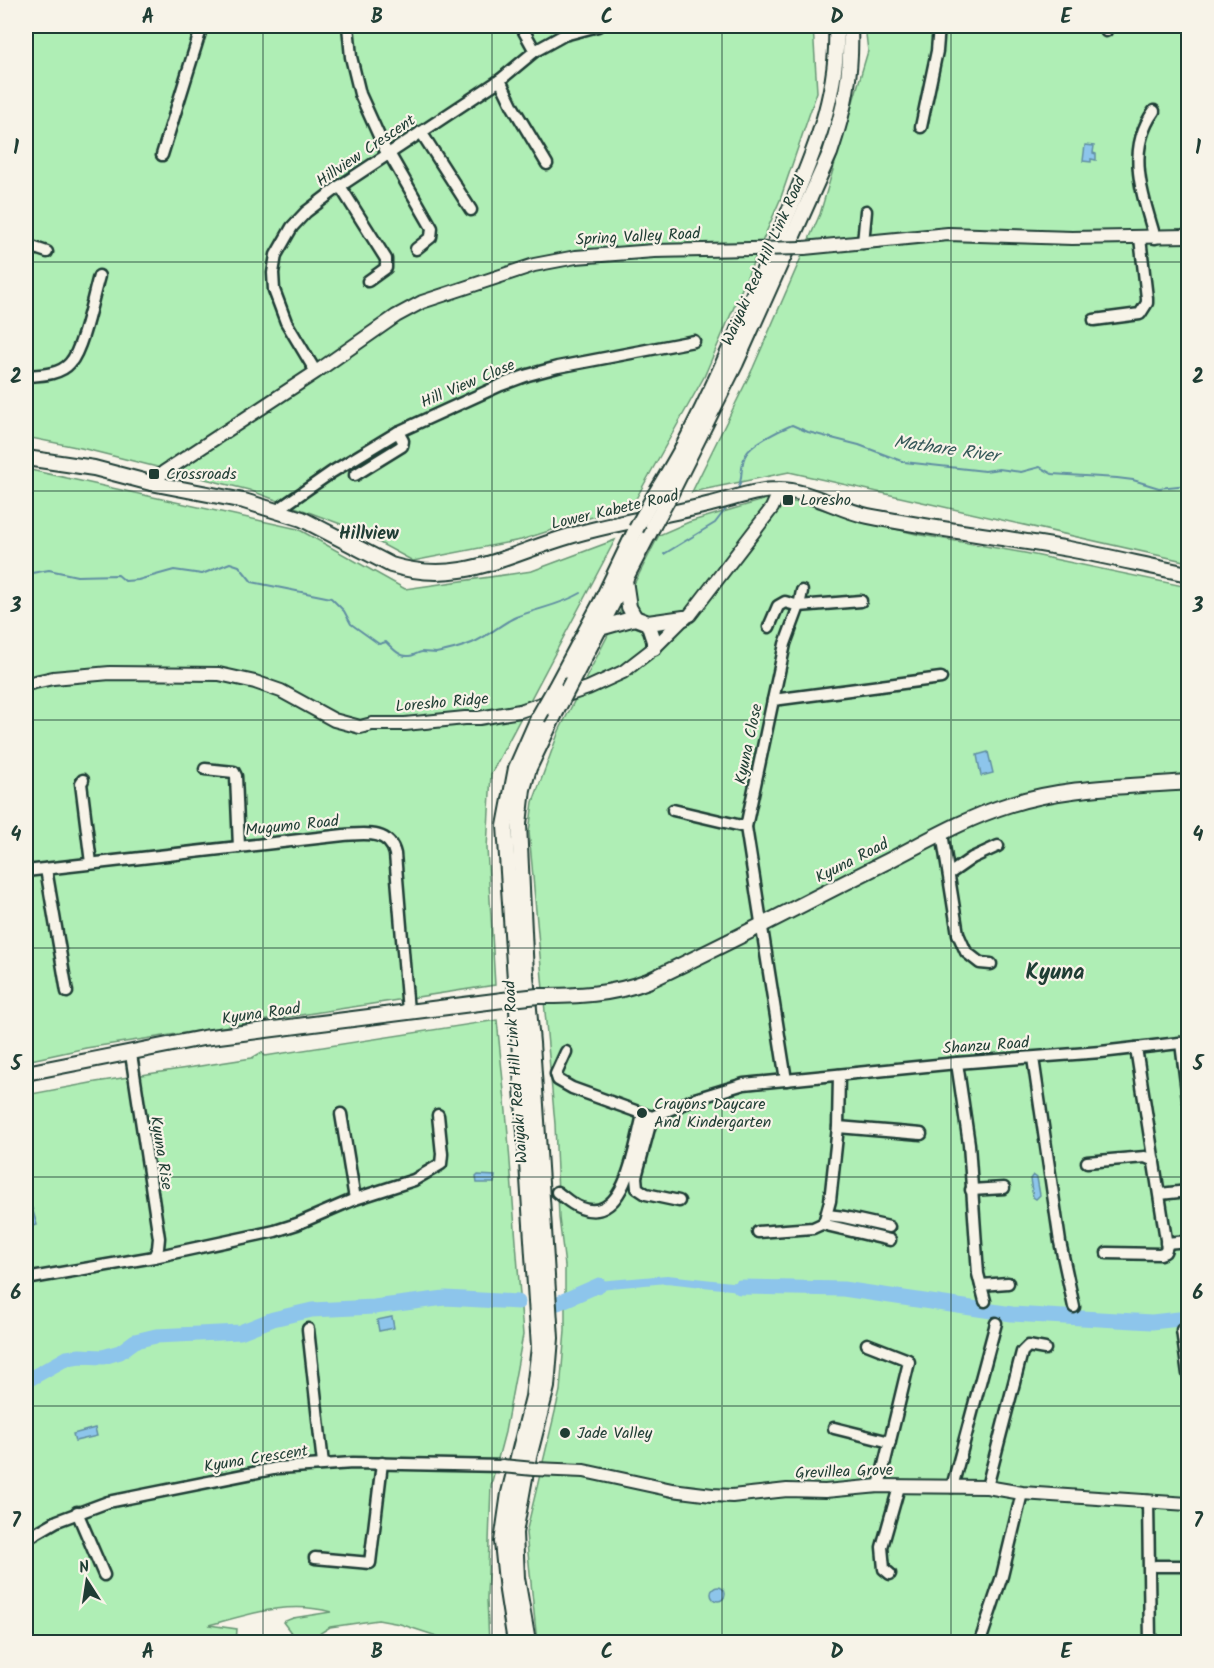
<svg xmlns="http://www.w3.org/2000/svg" width="1214" height="1668" viewBox="0 0 1214 1668" font-family="Kalam,sans-serif">
	<style>
		.green { fill: #afeeb5; stroke: #679674; stroke-width: 1.5 }
		.water { fill: #8dc5eb; stroke: #618fa2; stroke-width: 1.5 }
		.lines { fill: none; stroke-linecap: round; stroke-linejoin: round }
		.stream { stroke: #618fa2; stroke-width: 2 }
		.canal { stroke: #8dc5eb; stroke-width: 8 }
		.river { stroke: #8dc5eb; stroke-width: 15 }
		.minor-casing { stroke: #1f3d34; stroke-width: 15 }
		.tertiary-casing { stroke: #1f3d34; stroke-width: 16 }
		.secondary-casing { stroke: #1f3d34; stroke-width: 18 }
		.minor { stroke: #f7f3e8; stroke-width: 10 }
		.tertiary { stroke: #f7f3e8; stroke-width: 12 }
		.secondary { stroke: #f7f3e8; stroke-width: 14 }
		.tertiary-bridge-casing { stroke: #1f3d34; stroke-width: 16; stroke-linecap: butt }
		.secondary-bridge-casing { stroke: #1f3d34; stroke-width: 18; stroke-linecap: butt }
		.tertiary-bridge { stroke: #f7f3e8; stroke-width: 12 }
		.secondary-bridge { stroke: #f7f3e8; stroke-width: 14 }
		.grid { fill: none; stroke: #1f3d34; stroke-width: 1.5; stroke-opacity: 0.55 }
		.poi-dot { fill: #1f3d34; stroke: #f7f3e8; stroke-width: 2 }
		.labels { text-anchor: middle; dominant-baseline: central; stroke-width: 4.5; stroke-linejoin: round; paint-order: stroke }
		.street-label { font-size: 16px; fill: #1f3d34; stroke: #f7f3e8 }
		.poi-label { font-size: 16px; fill: #1f3d34; stroke: #f7f3e8; text-anchor: start }
		.water-label { font-size: 18px; font-style: italic; fill: #355859; stroke: #f7f3e8 }
		.neighbourhood-label { font-size: 18px; font-weight: bold; fill: #1f3d34; stroke: #f7f3e8 }
		.district-label { font-size: 22px; font-weight: bold; fill: #1f3d34; stroke: #f7f3e8 }
		.neatline { fill: none; stroke: #1f3d34; stroke-width: 2 }
		.grid-label { font-size: 20px; text-anchor: middle; font-weight: bold; fill: #1f3d34 }
	</style>
	<rect width="100%" height="100%" fill="#f7f3e8"/>
	<filter id="ink" filterUnits="userSpaceOnUse"><feTurbulence type="fractalNoise" baseFrequency=".0167" numOctaves="2"/><feDisplacementMap in="SourceGraphic" scale="12" xChannelSelector="R" yChannelSelector="G"/><feConvolveMatrix kernelMatrix="1 2 1 2 8 2 1 2 1" color-interpolation-filters="sRGB"/></filter>
	<g filter="url(#ink)">
		<g class="green">
			<path d="M26 26H813L817 92 780 200 704 377 633 504 521 540 413 561 354 529 249 490 81 448 26 437Z"/>
			<path d="M865 26H1188V562L789 472 692 492 753 368 820 214 868 51Z"/>
			<path d="M26 469 298 529 405 589 532 571 615 540 491 774 487 848 495 985 86 1048 26 1061Z"/>
			<path d="M767 499 803 503 850 518 916 534 1025 553 1188 587V1642H537L526 1533 560 1391 565 1331V1266L559 1218 555 1124 529 832 533 802 559 731 659 535 689 522Z"/>
			<path d="M497 1020 507 1122 523 1335 505 1432 491 1485 487 1599 489 1642H455L400 1624 378 1620 330 1627 314 1637 320 1642H298L283 1622 293 1618 331 1612C290 1600 250 1614 209 1625L237 1629 236 1642H26V1095L96 1082 252 1058 262 1052 265 1056Z"/>
		</g>
		<g class="water">
			<path d="M1085 145 1094 146 1093 153 1096 154V160L1091 159V162L1083 161Z"/>
			<path d="M988 752 993 773 981 776 977 755Z"/>
			<path d="M478 1175 495 1176 494 1183H477L476 1177Z"/>
			<path d="M1033 1175 1037 1178 1040 1195 1036 1199 1033 1197 1030 1179Z"/>
			<path d="M32 1208 37 1225 28 1227 26 1209Z"/>
			<path d="M392 1317 394 1328 379 1331 377 1320Z"/>
			<path d="M95 1428 97 1436 75 1441 73 1434Z"/>
			<circle cx="718" cy="1594" r="7"/>
		</g>
		<g class="lines">
			<g class="stream">
				<path d="M738 489C743 479 740 467 745 456 750 444 780 430 792 425L808 432 859 445 904 462 985 471 999 469 1021 472 1040 467 1052 474 1117 478 1133 480 1159 488 1188 485"/>
				<path d="M664 554 715 523 728 506"/>
				<path d="M26 574 49 570 77 576 118 575 125 581 138 580 174 570 202 574 230 563 239 566 252 582 331 598 344 611 351 624 379 644 386 642C392 648 400 657 409 656 414 656 418 652 422 652 427 652 432 653 436 653 447 651 462 647 472 643 487 637 502 623 516 617 538 608 561 605 581 593"/>
			</g>
			<path class="canal" d="M599 1285 667 1279 740 1287"/>
			<g class="river">
				<path d="M740 1287 843 1289 1012 1314 1152 1322 1188 1318"/>
				<path d="M558 1303 599 1285"/>
				<path d="M26 1381 67 1358 80 1356 103 1357 120 1352 135 1341 156 1336 240 1332 273 1319 312 1310 374 1307 445 1298 518 1302"/>
			</g>
			<g class="minor-casing">
				<g id="minor">
					<path d="M348 26 351 57 360 94 388 156"/>
					<path d="M521 26 535 51"/>
					<path d="M1105 26 1106 31"/>
					<path d="M500 80 513 107 547 164"/>
					<path d="M1154 111C1125 151 1143 195 1155 238"/>
					<path d="M921 127 937 51 939 26"/>
					<path d="M421 132 471 210"/>
					<path d="M162 155 202 26"/>
					<path d="M390 155 432 228 431 237 416 249"/>
					<path d="M340 186 386 259V268L368 281"/>
					<path d="M863 243 866 211"/>
					<path d="M26 245 47 252"/>
					<path d="M1094 320 1140 314 1147 303V298L1140 238"/>
					<path d="M316 372 286 322 274 290 273 273 276 255 292 227 306 212 340 186 500 80 535 51 564 35 598 26"/>
					<path d="M26 376C40 375 60 375 70 363 83 349 93 296 99 276"/>
					<path d="M355 475 402 446 403 441 398 432"/>
					<path d="M276 511 332 472 398 432 501 385 528 375 558 367 694 341"/>
					<path d="M769 627 778 606 785 602 799 606 861 601"/>
					<path d="M773 700 785 644 799 606 802 591"/>
					<path d="M205 769 234 772 236 776 239 847"/>
					<path d="M83 780 81 783 91 863"/>
					<path d="M673 810 746 827"/>
					<path d="M942 833 958 934 966 952 980 963 991 964"/>
					<path d="M46 869 67 992"/>
					<path d="M26 871 344 835C364 834 389 829 395 854L408 1011"/>
					<path d="M949 874 972 858 998 846"/>
					<path d="M1181 1043 1188 1099"/>
					<path d="M566 1052 556 1074 558 1080 572 1088 652 1117 695 1099 744 1084 957 1063 1101 1052 1188 1042"/>
					<path d="M131 1054 159 1238 158 1248 154 1257"/>
					<path d="M1033 1058 1060 1242 1074 1307"/>
					<path d="M957 1063 969 1144 978 1274 985 1301"/>
					<path d="M786 1080 746 827 773 700 941 678"/>
					<path d="M341 1114 355 1199"/>
					<path d="M652 1117 636 1177 637 1188 646 1194 679 1201"/>
					<path d="M838 1127 921 1134"/>
					<path d="M1087 1162 1145 1157 1154 1161"/>
					<path d="M971 1190 1004 1188"/>
					<path d="M557 1192C565 1198 572 1205 581 1208 626 1225 635 1144 643 1115"/>
					<path d="M1160 1194 1188 1191"/>
					<path d="M827 1215 844 1217 889 1227"/>
					<path d="M822 1224 890 1240"/>
					<path d="M758 1232 813 1228 824 1223 830 1201 838 1127 839 1075"/>
					<path d="M1166 1243 1188 1241"/>
					<path d="M1107 1253 1160 1254 1165 1252 1167 1246 1136 1048"/>
					<path d="M26 1279 154 1257 275 1231 297 1224 355 1199 414 1180 441 1164 442 1154 438 1115"/>
					<path d="M981 1285 1008 1283"/>
					<path d="M308 1329 323 1464"/>
					<path d="M1182 1330 1188 1374"/>
					<path d="M867 1344 908 1360 909 1362 879 1486"/>
					<path d="M834 1428 890 1442"/>
					<path d="M952 1487 996 1323"/>
					<path d="M987 1487 1022 1352 1028 1346 1045 1349"/>
					<path d="M1148 1501 1150 1642"/>
					<path d="M77 1512 104 1575"/>
					<path d="M26 1539 57 1521 108 1502 278 1468 353 1463 502 1466"/>
					<path d="M315 1558 370 1563 382 1463"/>
					<path d="M1156 1566H1188"/>
					<path d="M890 1574 884 1569 882 1547 899 1487"/>
					<path d="M980 1642 1002 1576 1022 1493"/>
				</g>
			</g>
			<g class="tertiary-casing">
				<g id="tertiary">
					<path d="M804 248 948 234 1072 238 1188 236"/>
					<path d="M151 483 164 472 316 372 396 316 422 302 534 265 576 257 654 251 751 249"/>
					<path d="M26 684 53 678 110 673 219 674 255 682 281 691 334 720 360 727 372 724H405L465 718H479L520 711 588 688 623 672 654 648 684 618 690 615 772 508 780 490"/>
					<path d="M534 1469 584 1471 672 1490 712 1495 732 1496 787 1490 825 1491 879 1486 987 1487 1022 1493 1188 1504"/>
				</g>
			</g>
			<g class="secondary-casing">
				<g id="secondary">
					<path d="M26 458 94 468 151 483 244 501 302 519 391 565C460 586 505 555 570 536 616 522 664 516 711 504 733 499 754 490 777 490 808 489 838 510 868 516 935 529 1002 537 1069 549 1109 557 1149 566 1188 574"/>
					<path d="M653 498C666 476 680 454 691 431 721 372 746 312 772 251 802 179 840 106 836 26"/>
					<path d="M668 499 736 363 830 153C845 109 852 72 850 26"/>
					<path d="M625 580 629 607 635 618"/>
					<path d="M648 623 654 641V648"/>
					<path d="M600 628 635 618 648 623 684 618"/>
					<path d="M572 681 653 526"/>
					<path d="M555 688 601 602 636 529"/>
					<path d="M538 996C576 996 612 995 648 981 729 943 808 901 888 861 927 841 966 818 1008 805 1065 786 1129 787 1188 782"/>
					<path d="M26 1073 203 1038 503 1000"/>
					<path d="M515 1642 507 1591 502 1542 509 1493 533 1397 539 1347 505 826 516 768 538 718"/>
					<path d="M528 1642 517 1578 515 1533 528 1461 547 1387 551 1338 532 1043 526 975 519 824 523 789 529 768 556 712"/>
				</g>
			</g>
			<use href="#minor" class="minor"/>
			<use href="#tertiary" class="tertiary"/>
			<use href="#secondary" class="secondary"/>
			<g class="tertiary-bridge-casing">
				<g id="tertiary-bridge">
					<path d="M751 249 804 248"/>
					<path d="M502 1466 534 1469"/>
				</g>
			</g>
			<g class="secondary-bridge-casing">
				<g id="secondary-bridge">
					<path d="M653 526 668 499"/>
					<path d="M636 529 653 498"/>
					<path d="M556 712 572 681"/>
					<path d="M538 718 555 688"/>
					<path d="M503 1000 538 996"/>
				</g>
			</g>
			<use href="#tertiary-bridge" class="tertiary-bridge"/>
			<use href="#secondary-bridge" class="secondary-bridge"/>
		</g>
	</g>
	<path class="grid" d="M263 26V1642M492 26V1642M722 26V1642M951 26V1642M26 262H1188M26 491H1188M26 720H1188M26 948H1188M26 1177H1188M26 1406H1188"/>
	<g class="poi-dot">
		<rect x="148" y="468" width="12" height="12" rx="3"/>
		<rect x="782" y="494" width="12" height="12" rx="3"/>
		<circle cx="642" cy="1113" r="6"/>
		<circle cx="565" cy="1433" r="6"/>
	</g>
	<g class="labels">
		<g class="street-label">
			<text transform="translate(366 151) rotate(-34)">Hillview Crescent</text>
			<text transform="translate(638 237) rotate(-3)">Spring Valley Road</text>
			<text transform="translate(764 261) rotate(-66)">Waiyaki Red Hill Link Road</text>
			<text transform="translate(468 384) rotate(-23)">Hill View Close</text>
			<text transform="translate(615 510) rotate(-13)">Lower Kabete Road</text>
			<text transform="translate(442 703) rotate(-5)">Loresho Ridge</text>
			<text transform="translate(749 744) rotate(-78)">Kyuna Close</text>
			<text transform="translate(292 826) rotate(-6)">Mugumo Road</text>
			<text transform="translate(852 861) rotate(-27)">Kyuna Road</text>
			<text transform="translate(261 1014) rotate(-8)">Kyuna Road</text>
			<text transform="translate(986 1046) rotate(-4)">Shanzu Road</text>
			<text transform="translate(516 1072) rotate(-94)">Waiyaki Red Hill Link Road</text>
			<text transform="translate(161 1153) rotate(81)">Kyuna Rise</text>
			<text transform="translate(256 1459) rotate(-9)">Kyuna Crescent</text>
			<text transform="translate(844 1472) rotate(-2)">Grevillea Grove</text>
		</g>
		<g class="poi-label">
			<text x="166" y="474">Crossroads</text>
			<text x="800" y="500">Loresho</text>
			<text x="654" y="1104">Crayons Daycare<tspan x="654" dy="18">And Kindergarten</tspan></text>
			<text x="577" y="1433">Jade Valley</text>
		</g>
		<g class="water-label">
			<text transform="translate(946 450) rotate(8)">Mathare River</text>
		</g>
		<g class="neighbourhood-label">
			<text x="369" y="534">Hillview</text>
		</g>
		<g class="district-label">
			<text x="1055" y="973">Kyuna</text>
		</g>
	</g>
	<rect width="1214" height="1668" fill="none" stroke="#f7f3e8" stroke-width="66"/>
	<g transform="translate(87 1581) rotate(348)" stroke="#f7f3e8" stroke-width="4.5" paint-order="stroke">
	<path d="M0-4.5L10 22L0 15L-10 22Z" fill="#1f3d34"/>
	<text y="-9" font-size="16" font-weight="bold" text-anchor="middle" fill="#1f3d34">N</text>
	</g>
	<rect x="33" y="33" width="1148" height="1602" class="neatline"/>
	<g class="grid-label">
		<text x="148" y="23">A</text>
		<text x="377" y="23">B</text>
		<text x="607" y="23">C</text>
		<text x="837" y="23">D</text>
		<text x="1066" y="23">E</text>
		<text x="16" y="154">1</text>
		<text x="1198" y="154">1</text>
		<text x="16" y="383">2</text>
		<text x="1198" y="383">2</text>
		<text x="16" y="612">3</text>
		<text x="1198" y="612">3</text>
		<text x="16" y="841">4</text>
		<text x="1198" y="841">4</text>
		<text x="16" y="1070">5</text>
		<text x="1198" y="1070">5</text>
		<text x="16" y="1299">6</text>
		<text x="1198" y="1299">6</text>
		<text x="16" y="1527">7</text>
		<text x="1198" y="1527">7</text>
		<text x="148" y="1658">A</text>
		<text x="377" y="1658">B</text>
		<text x="607" y="1658">C</text>
		<text x="837" y="1658">D</text>
		<text x="1066" y="1658">E</text>
	</g>
</svg>
